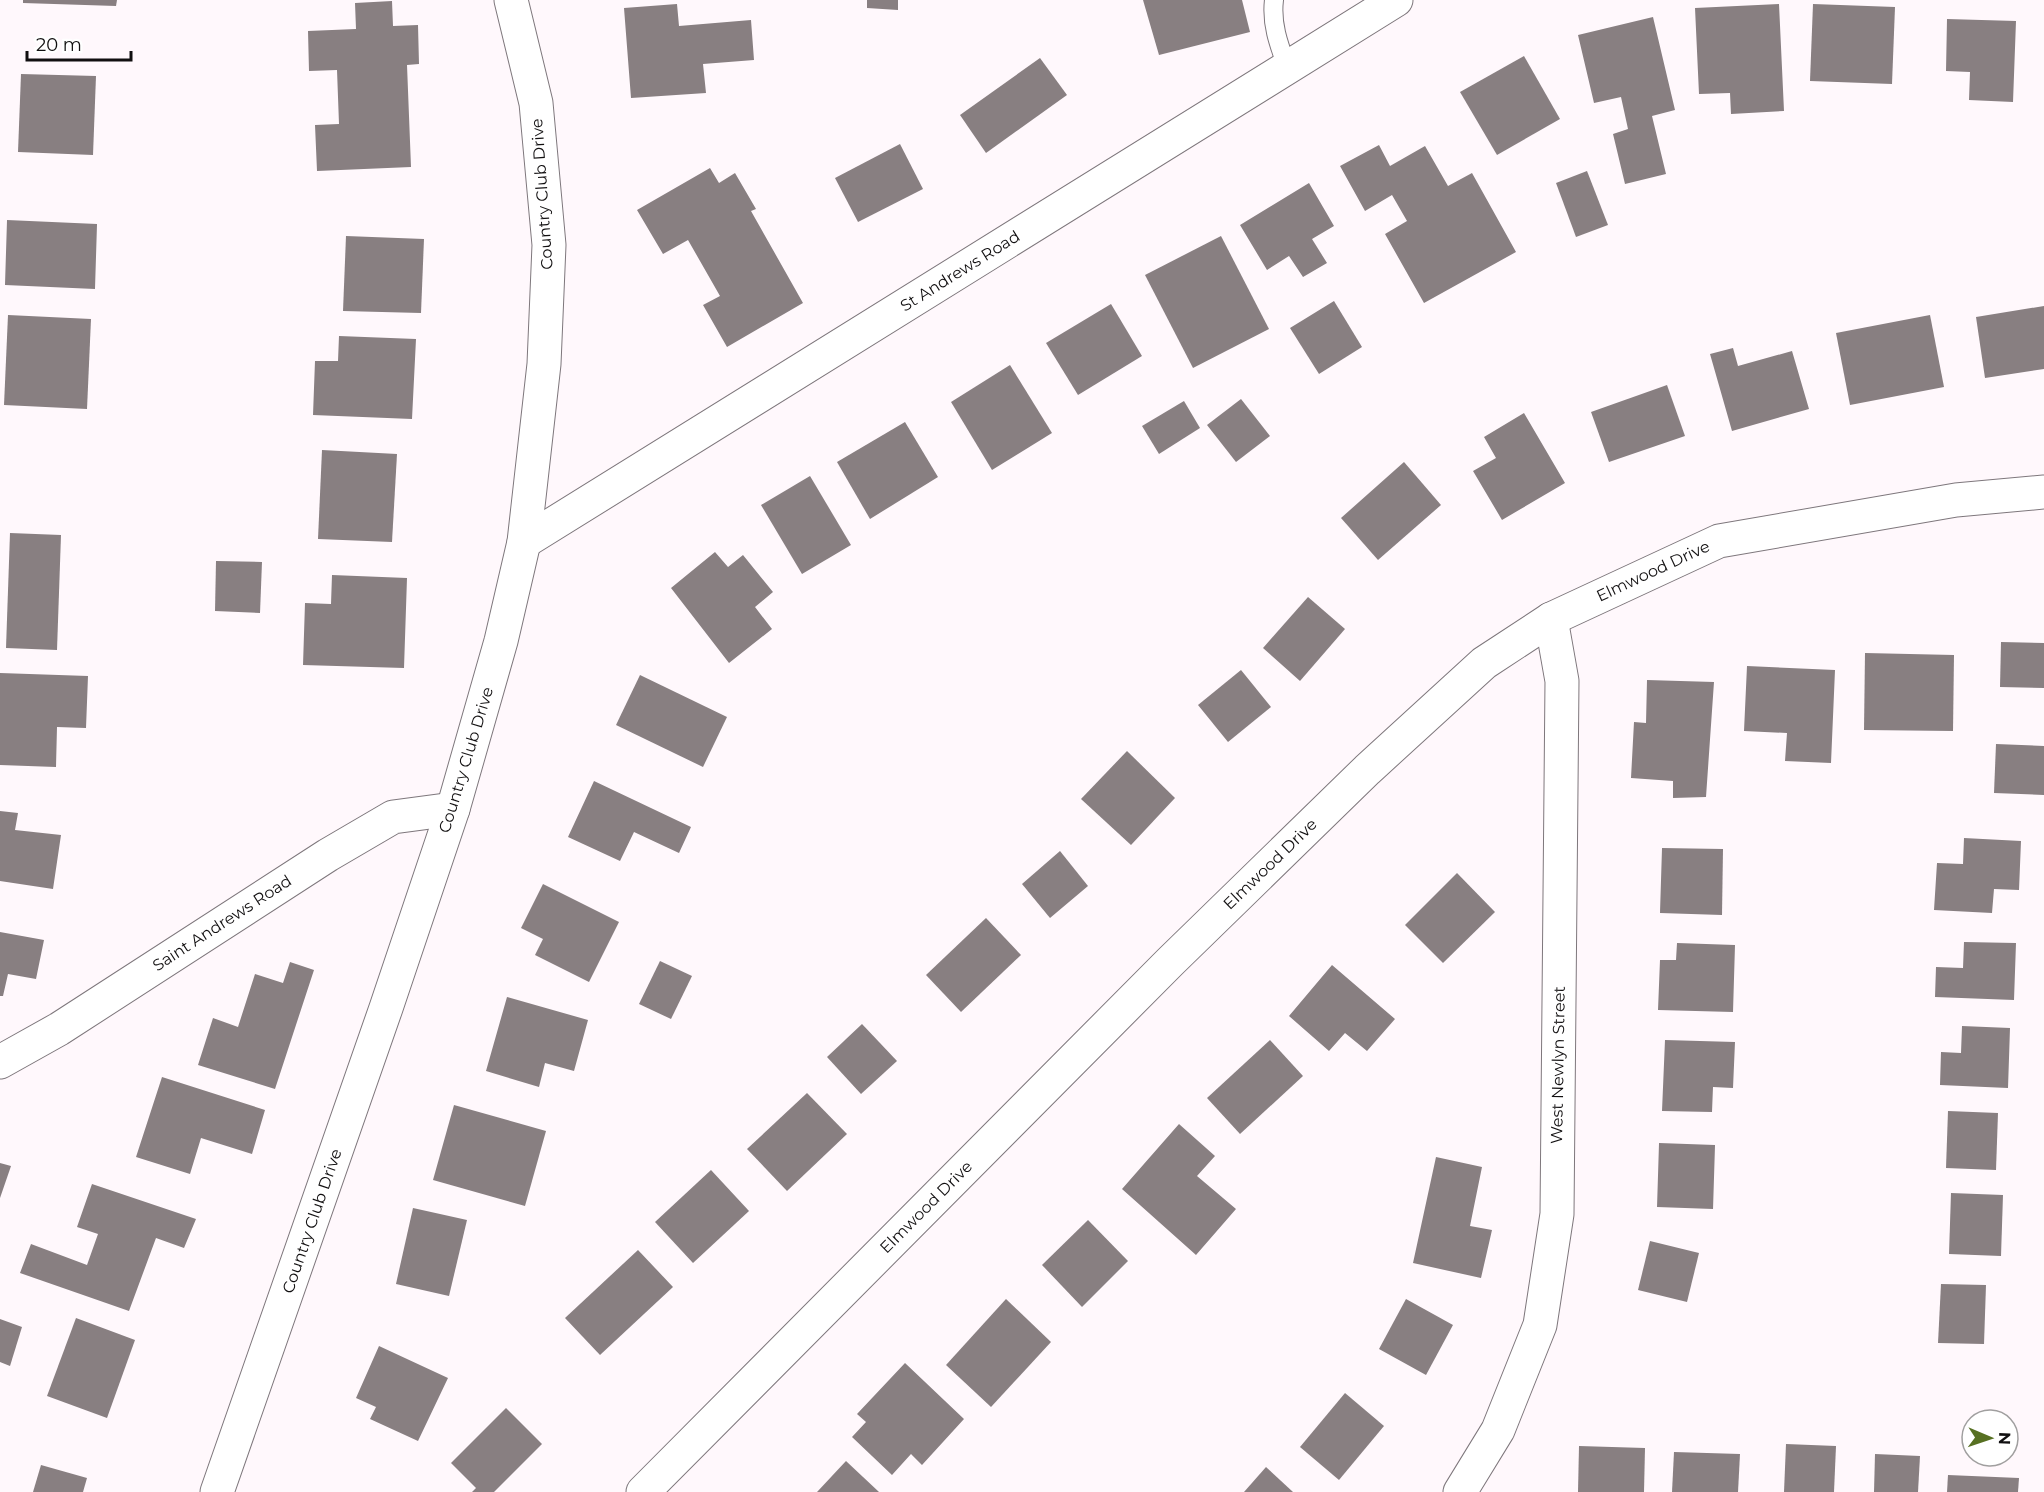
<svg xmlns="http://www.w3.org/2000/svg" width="2044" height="1492" viewBox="0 0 2044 1492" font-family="Montserrat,sans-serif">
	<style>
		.building { fill: #887f81 }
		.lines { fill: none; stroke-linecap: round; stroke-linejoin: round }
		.lane-casing { stroke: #7e777c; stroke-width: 20 }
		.street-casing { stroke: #7e777c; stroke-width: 35 }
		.lane { stroke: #fff; stroke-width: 18 }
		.street { stroke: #fff; stroke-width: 33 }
		.labels { text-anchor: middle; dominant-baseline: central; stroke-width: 4.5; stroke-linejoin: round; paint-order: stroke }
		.street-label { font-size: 16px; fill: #110f10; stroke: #fff }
	</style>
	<rect width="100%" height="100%" fill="#fff8fc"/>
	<g class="building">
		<path d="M23 0H117L116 6 23 3Z"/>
		<path d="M867 0H898V10L867 8Z"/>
		<path d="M1143 0H1242L1250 32 1159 55Z"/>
		<path d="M392 1 393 26 418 25 419 64 407 65 411 167 317 171 315 125 339 124 337 70 309 71 308 31 356 29 355 3Z"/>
		<path d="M677 4 679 26 751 20 754 60 703 64 706 93 631 98 624 8Z"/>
		<path d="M1779 4 1784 111 1731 114 1730 93 1699 94 1695 8Z"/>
		<path d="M1813 4 1895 7 1892 84 1810 81Z"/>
		<path d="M1653 17 1675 110 1652 116 1666 174 1625 184 1613 134 1628 129 1621 97 1594 103 1578 35Z"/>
		<path d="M1947 19 2016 21 2013 102 1969 100 1970 72 1946 71Z"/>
		<path d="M1524 56 1560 119 1497 155 1460 92Z"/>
		<path d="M1040 58 1067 95 986 153 960 115Z"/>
		<path d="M21 74 96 76 93 155 18 152Z"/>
		<path d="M900 144 923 189 858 222 835 178Z"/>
		<path d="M1379 145 1390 166 1425 146 1448 186 1472 173 1516 252 1424 303 1385 234 1407 221 1392 195 1365 211 1340 166Z"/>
		<path d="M710 168 719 183 735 173 756 209 751 211 803 303 727 347 703 305 720 296 688 240 663 254 637 210Z"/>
		<path d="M1587 171 1608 225 1576 237 1556 183Z"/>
		<path d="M1309 183 1334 226 1312 239 1327 263 1303 277 1289 256 1267 270 1240 225Z"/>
		<path d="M7 220 97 224 95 289 5 285Z"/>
		<path d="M346 236 424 239 421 313 343 311Z"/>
		<path d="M1221 236 1269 329 1193 368 1145 275Z"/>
		<path d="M1334 301 1362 347 1319 374 1290 328Z"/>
		<path d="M1111 304 1142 356 1078 395 1046 343Z"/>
		<path d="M2044 306V369L1985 378 1976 317Z"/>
		<path d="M8 315 91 319 87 409 4 405Z"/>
		<path d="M1930 315 1944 387 1850 405 1836 333Z"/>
		<path d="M339 336 416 339 412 419 313 415 315 361H338Z"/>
		<path d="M1733 348 1738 366 1792 351 1809 409 1732 431 1710 354Z"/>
		<path d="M1010 365 1052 433 992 470 951 402Z"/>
		<path d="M1667 385 1685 436 1609 462 1591 412Z"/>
		<path d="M1241 399 1270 436 1236 462 1207 425Z"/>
		<path d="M1184 401 1200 428 1159 454 1142 426Z"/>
		<path d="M1524 413 1565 483 1502 520 1473 471 1496 458 1484 437Z"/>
		<path d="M905 422 938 477 870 519 837 462Z"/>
		<path d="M322 450 397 454 392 542 318 539Z"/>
		<path d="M1404 462 1441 505 1378 560 1341 518Z"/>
		<path d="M810 476 851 545 802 574 761 505Z"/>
		<path d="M10 533 61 535 57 650 6 648Z"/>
		<path d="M715 552 728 567 743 555 773 592 755 607 772 629 729 663 671 588Z"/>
		<path d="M216 561 262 562 260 613 215 611Z"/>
		<path d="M332 575 407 578 404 668 303 665 305 603 331 604Z"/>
		<path d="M1308 597 1345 629 1300 681 1263 648Z"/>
		<path d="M2001 642 2044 643V688L2000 687Z"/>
		<path d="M1865 653 1954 655 1953 731 1864 730Z"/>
		<path d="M1747 666 1835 670 1831 763 1785 761 1787 733 1744 731Z"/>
		<path d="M1241 670 1271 707 1228 742 1198 705Z"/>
		<path d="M0 673 88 676 86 728 57 727 56 767 0 765Z"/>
		<path d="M640 675 727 717 703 767 616 725Z"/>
		<path d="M1647 680 1714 682 1706 797 1673 798V781L1631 778 1634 722 1646 723Z"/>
		<path d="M1996 744 2044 746V795L1994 793Z"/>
		<path d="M1127 751 1175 798 1131 845 1081 799Z"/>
		<path d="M594 781 691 827 679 853 634 832 620 861 568 837Z"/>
		<path d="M0 811 18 813 15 830 61 835 53 889 0 881Z"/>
		<path d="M1964 838 2021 841 2019 890 1994 889 1992 913 1934 910 1937 863 1963 864Z"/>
		<path d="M1662 848 1723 849 1722 915 1660 913Z"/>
		<path d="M1060 851 1088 886 1050 918 1022 884Z"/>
		<path d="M1457 873 1495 912 1443 963 1405 925Z"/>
		<path d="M543 884 619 922 589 982 535 955 543 939 521 928Z"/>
		<path d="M986 918 1021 955 961 1012 926 975Z"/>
		<path d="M0 932 44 940 36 979 8 974 3 996H0Z"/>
		<path d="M1964 942 2016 943 2014 1000 1935 997 1936 967 1963 968Z"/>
		<path d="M1677 943 1735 945 1733 1012 1658 1010 1660 960H1676Z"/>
		<path d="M660 961 692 976 671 1019 639 1004Z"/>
		<path d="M290 962 314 970 275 1089 198 1065 213 1018 238 1027 255 974 283 983Z"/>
		<path d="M1332 965 1395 1019 1367 1051 1345 1033 1329 1051 1289 1016Z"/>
		<path d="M507 997 588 1020 574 1071 545 1063 539 1087 486 1071Z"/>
		<path d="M862 1024 897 1061 861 1094 827 1057Z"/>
		<path d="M1962 1026 2010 1028 2008 1088 1940 1085 1941 1052 1961 1053Z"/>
		<path d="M1270 1040 1303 1076 1240 1134 1207 1098Z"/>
		<path d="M1665 1040 1735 1042 1733 1088 1713 1087 1712 1112 1662 1111Z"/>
		<path d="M162 1077 265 1110 252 1154 201 1138 190 1174 136 1157Z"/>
		<path d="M807 1093 847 1134 787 1191 747 1149Z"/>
		<path d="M454 1105 546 1131 525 1206 433 1180Z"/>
		<path d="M1948 1111 1998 1113 1996 1170 1946 1168Z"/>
		<path d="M1179 1124 1215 1156 1197 1176 1236 1209 1196 1255 1122 1189Z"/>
		<path d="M1659 1143 1715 1145 1713 1209 1657 1207Z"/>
		<path d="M1436 1157 1482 1167 1470 1226 1492 1230 1481 1278 1413 1263Z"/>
		<path d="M0 1163 11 1166 0 1198Z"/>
		<path d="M711 1170 749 1211 693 1263 655 1222Z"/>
		<path d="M92 1184 196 1219 184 1248 156 1238 129 1311 20 1273 31 1244 87 1265 98 1234 77 1227Z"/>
		<path d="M1951 1193 2003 1195 2001 1256 1949 1254Z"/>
		<path d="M413 1208 467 1220 449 1296 396 1284Z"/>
		<path d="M1088 1220 1128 1261 1082 1307 1042 1265Z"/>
		<path d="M1650 1241 1699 1253 1687 1302 1638 1290Z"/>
		<path d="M638 1250 673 1287 600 1355 565 1318Z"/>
		<path d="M1941 1284 1986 1285 1984 1344 1938 1343Z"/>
		<path d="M1006 1299 1051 1342 991 1407 946 1365Z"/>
		<path d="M1406 1299 1453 1325 1426 1375 1379 1349Z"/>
		<path d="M76 1318 135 1340 107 1418 47 1396Z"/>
		<path d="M0 1319 22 1327 10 1366 0 1362Z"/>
		<path d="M379 1346 448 1378 418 1441 370 1419 376 1407 356 1398Z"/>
		<path d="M905 1363 964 1419 922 1465 911 1454 892 1475 852 1437 866 1422 857 1414Z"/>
		<path d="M1345 1393 1384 1426 1339 1480 1300 1447Z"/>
		<path d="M506 1408 542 1444 494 1492H472L476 1488 451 1463Z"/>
		<path d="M1786 1444 1836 1446 1834 1492H1784Z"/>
		<path d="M1579 1446 1645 1448 1644 1492H1578Z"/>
		<path d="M1674 1452 1740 1454 1738 1492H1672Z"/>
		<path d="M1875 1454 1920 1456 1918 1492H1874Z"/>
		<path d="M846 1461 879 1492H817Z"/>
		<path d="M41 1465 87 1478 83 1492H33Z"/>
		<path d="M1266 1467 1293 1492H1244Z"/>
		<path d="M1948 1475 2019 1478 2018 1492H1947Z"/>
	</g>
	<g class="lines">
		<g class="lane-casing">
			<path id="lane" d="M1274 0C1271 24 1279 45 1287 67"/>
		</g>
		<g class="street-casing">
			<g id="street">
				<path d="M524 542 1396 0"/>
				<path d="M0 1062 59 1029 328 855 393 817 453 809"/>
				<path d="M217 1492 386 1008 453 809 501 641 524 542 544 364 549 245 536 103 511 0"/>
				<path d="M643 1492 1170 962 1367 770 1484 663 1551 619 1719 541 1956 500 2044 492"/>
				<path d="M1460 1492 1498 1430 1540 1325 1557 1214 1562 681 1551 619"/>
			</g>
		</g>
		<use href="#lane" class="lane"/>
		<use href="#street" class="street"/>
	</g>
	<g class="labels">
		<g class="street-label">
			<text transform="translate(542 194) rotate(-94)">Country Club Drive</text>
			<text transform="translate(960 271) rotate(-32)">St Andrews Road</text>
			<text transform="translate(1653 571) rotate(-25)">Elmwood Drive</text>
			<text transform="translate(466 760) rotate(-73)">Country Club Drive</text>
			<text transform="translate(1270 864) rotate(-44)">Elmwood Drive</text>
			<text transform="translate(222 923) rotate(-33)">Saint Andrews Road</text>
			<text transform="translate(1558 1065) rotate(-89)">West Newlyn Street</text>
			<text transform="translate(926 1207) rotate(-45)">Elmwood Drive</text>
			<text transform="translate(312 1221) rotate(-71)">Country Club Drive</text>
		</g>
	</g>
	<g transform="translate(1990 1438) rotate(92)"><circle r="28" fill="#ffffff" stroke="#a09f9f" stroke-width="1.5"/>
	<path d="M0-4.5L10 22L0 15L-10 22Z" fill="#577022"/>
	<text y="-9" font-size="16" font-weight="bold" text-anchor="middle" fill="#110f10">N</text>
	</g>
	<path d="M27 51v9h104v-9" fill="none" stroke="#110f10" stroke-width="3"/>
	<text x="36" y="51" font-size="18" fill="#110f10" stroke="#ffffff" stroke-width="4.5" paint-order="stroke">20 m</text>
</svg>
